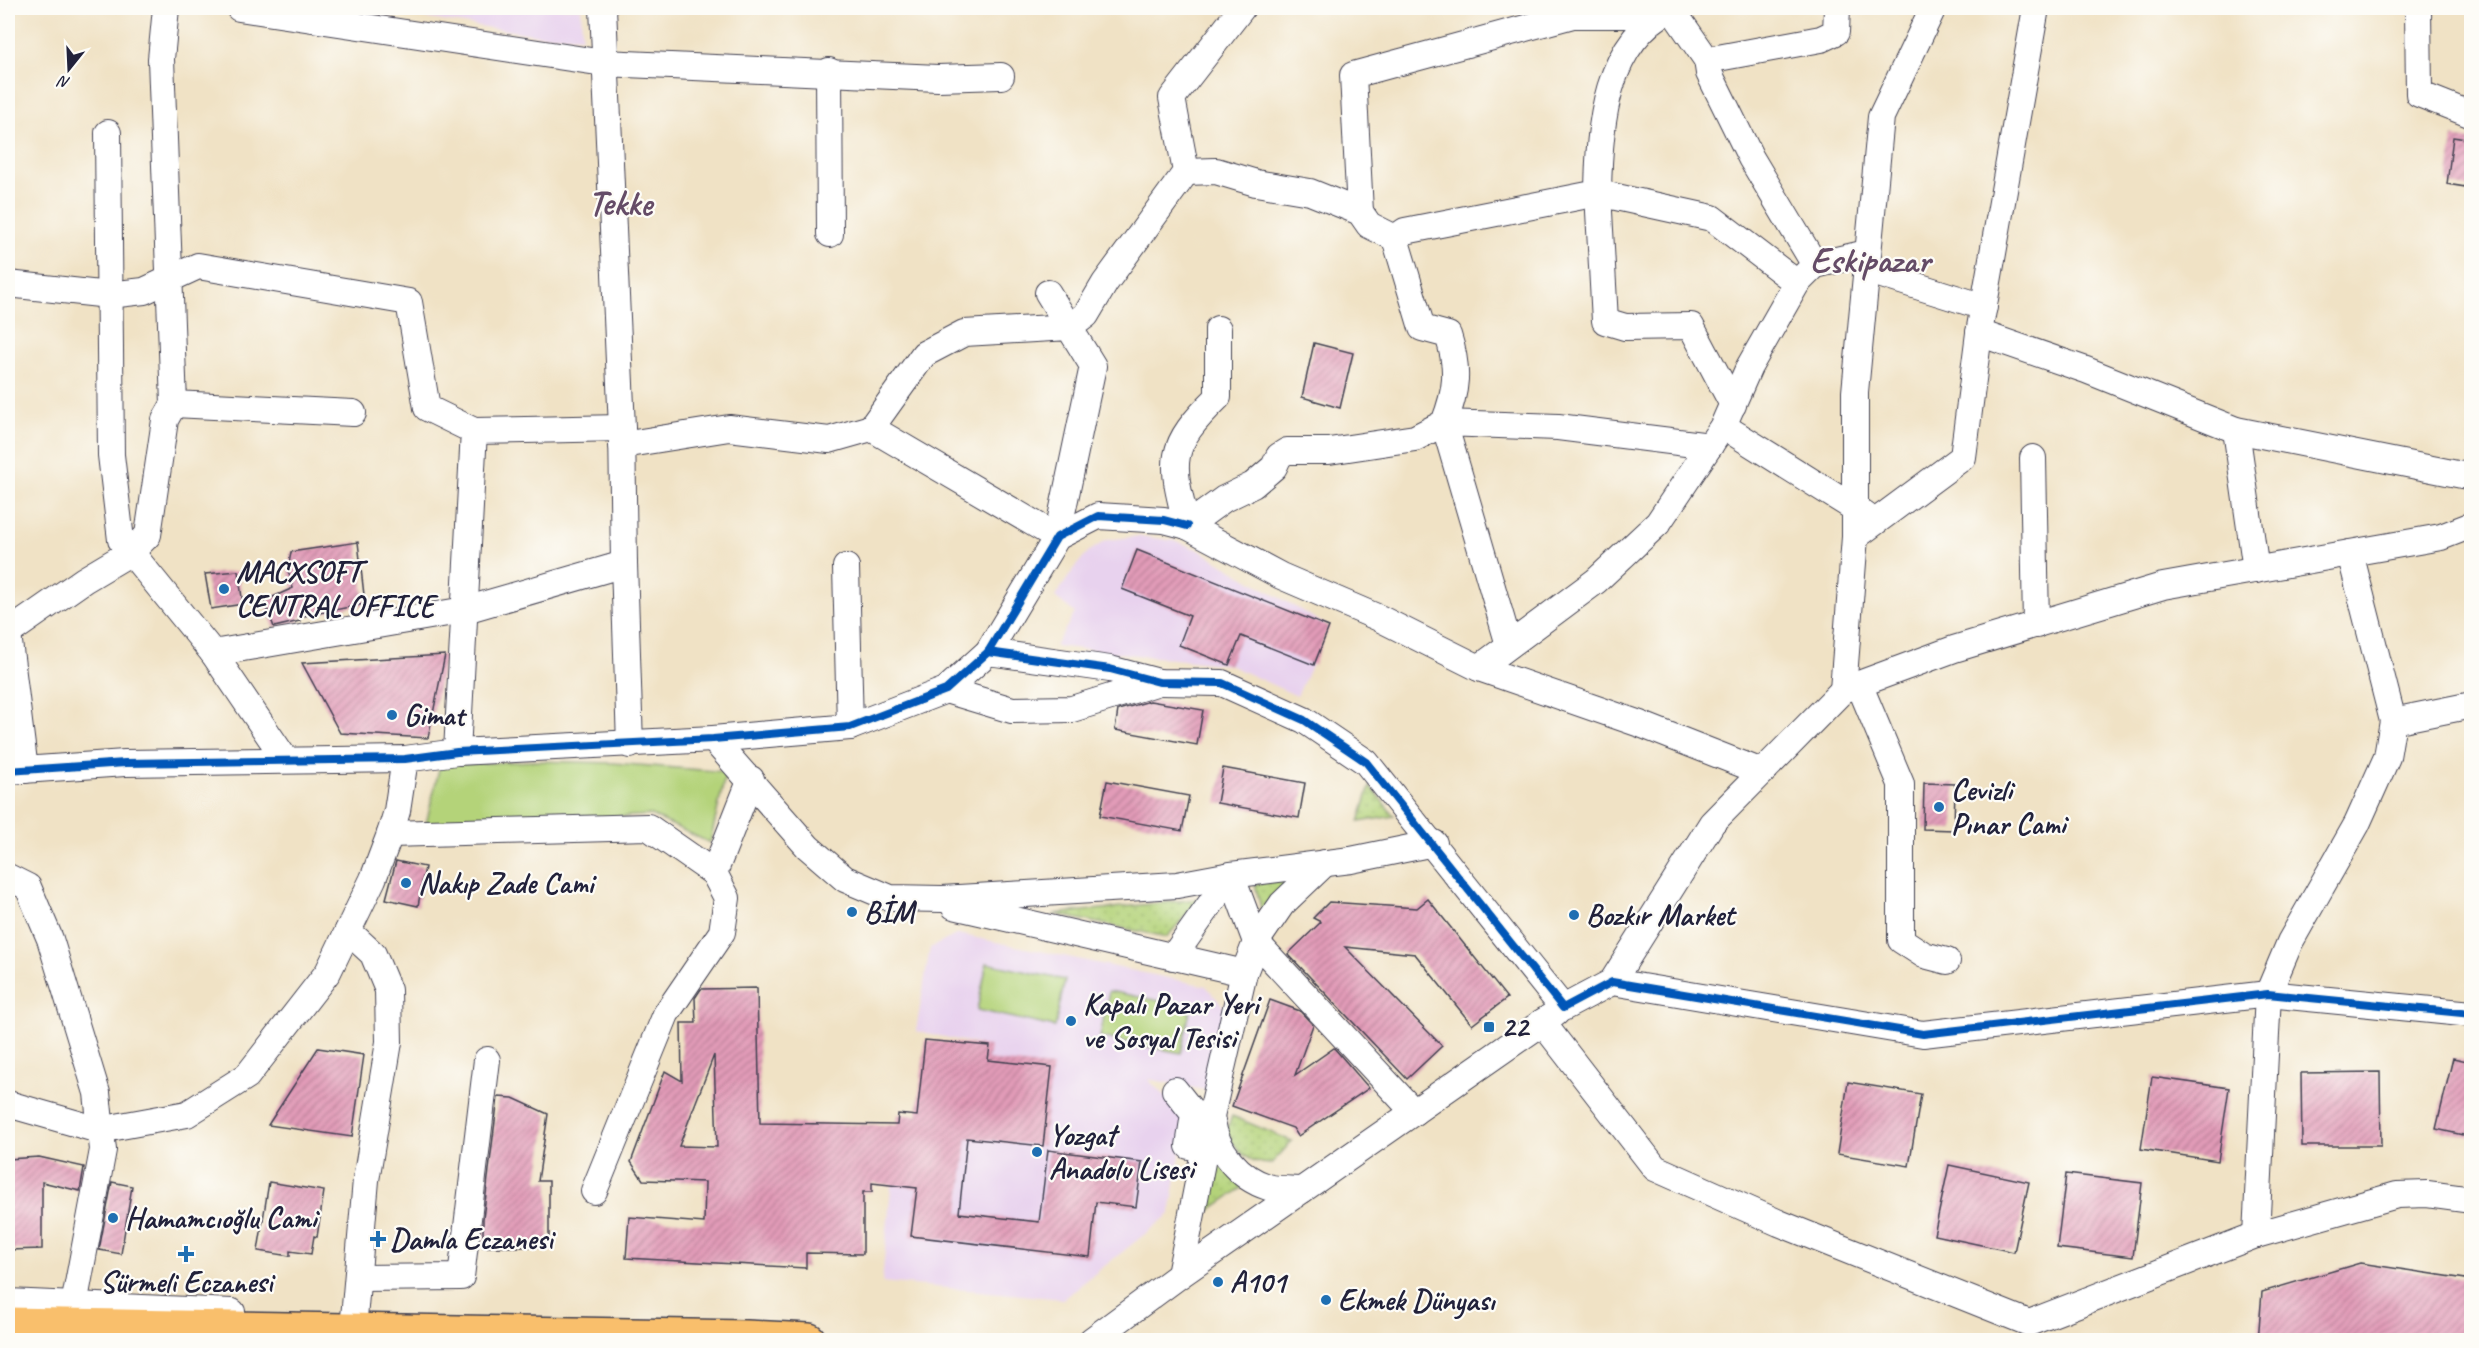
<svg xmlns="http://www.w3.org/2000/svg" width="2479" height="1348" viewBox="0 0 2479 1348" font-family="Caveat,sans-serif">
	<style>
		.built { fill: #e8d2ee }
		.grass { fill: url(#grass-dots); stroke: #6b7a5a; stroke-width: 1.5 }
		.park { fill: #b4d379; stroke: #6b7a5a; stroke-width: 1.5 }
		.building { fill: url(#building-hatch); fill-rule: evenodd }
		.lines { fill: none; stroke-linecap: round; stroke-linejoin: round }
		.minor-casing { stroke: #413f50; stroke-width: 28 }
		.highway-casing { stroke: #413f50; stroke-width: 36 }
		.minor { stroke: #fff; stroke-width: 26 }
		.highway { stroke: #f9bf6c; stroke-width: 33 }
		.cycleway-casing { stroke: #fdfcf7; stroke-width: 11 }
		.cycleway { stroke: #0057b8; stroke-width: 8 }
		.poi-dot { fill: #1f6fb2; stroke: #fdfcf7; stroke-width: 2 }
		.labels { text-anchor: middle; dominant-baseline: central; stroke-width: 4.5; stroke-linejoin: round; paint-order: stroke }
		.poi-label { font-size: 30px; font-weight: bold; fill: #22223b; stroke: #fdfcf7; text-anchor: start }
		.district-label { font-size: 36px; font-weight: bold; fill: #654c67; stroke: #fdfcf7 }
	</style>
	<defs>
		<pattern id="grass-dots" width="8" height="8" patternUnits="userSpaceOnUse" patternTransform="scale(1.5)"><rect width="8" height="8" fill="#b4d379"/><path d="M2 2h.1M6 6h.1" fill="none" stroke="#9ab56a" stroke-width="1.8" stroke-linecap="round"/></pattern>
		<pattern id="building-hatch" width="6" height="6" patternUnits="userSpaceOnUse" patternTransform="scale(1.5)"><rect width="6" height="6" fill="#e29bb8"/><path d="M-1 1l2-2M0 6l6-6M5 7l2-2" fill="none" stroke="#b77e97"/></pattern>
	</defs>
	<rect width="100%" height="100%" fill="#fdfcf7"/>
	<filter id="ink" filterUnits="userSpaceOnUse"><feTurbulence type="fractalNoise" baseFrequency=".0167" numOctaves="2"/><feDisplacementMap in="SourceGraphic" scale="12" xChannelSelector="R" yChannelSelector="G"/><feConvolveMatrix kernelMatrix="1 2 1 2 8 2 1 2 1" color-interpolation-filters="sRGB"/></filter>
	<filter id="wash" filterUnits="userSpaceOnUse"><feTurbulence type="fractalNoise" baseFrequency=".008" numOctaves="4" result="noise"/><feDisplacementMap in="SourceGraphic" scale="24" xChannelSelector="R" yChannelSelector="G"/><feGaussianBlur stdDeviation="1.35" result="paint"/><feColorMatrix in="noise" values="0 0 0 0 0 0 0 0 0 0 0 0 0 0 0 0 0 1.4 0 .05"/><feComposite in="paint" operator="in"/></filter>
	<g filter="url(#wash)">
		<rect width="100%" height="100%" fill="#f0e2c5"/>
		<g class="built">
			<path d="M356 8H581L582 37 538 35Z"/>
			<path d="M1140 536 1176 541 1199 550 1329 627 1297 696 1229 665 1055 646 1075 613 1055 597 1076 566 1088 552 1107 540Z"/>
			<path d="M958 934 1206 986 1227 1011 1210 1091 1148 1079 1186 1119 1170 1214 1063 1299 882 1282 898 1114 917 1116 925 1040 981 1045 916 1031 930 948Z"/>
		</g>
		<g class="grass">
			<path d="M1370 786 1394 816 1359 822Z"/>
			<path d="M1295 877 1264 920 1255 884Z"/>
			<path d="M1200 899 1167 937 1054 914Z"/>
			<path d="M1232 1116 1292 1141 1271 1164C1246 1163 1239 1152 1226 1132Z"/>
			<path d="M1218 1162 1245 1186 1207 1212Z"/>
		</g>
		<g class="park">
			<path d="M534 761 613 763 726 772 710 843 651 815 425 828 440 765Z"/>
			<path d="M987 963 1065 980 1055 1027 977 1010Z"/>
			<path d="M1109 991 1191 1007 1181 1053 1100 1037Z"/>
		</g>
		<g id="blocks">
			<g class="building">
				<path d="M2453 137 2472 140V188L2447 184Z"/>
				<path d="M1314 343 1353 353 1340 408 1302 397Z"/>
				<path d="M358 542 365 604 299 617 300 621 274 627 264 601 293 588 288 570 291 552Z"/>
				<path d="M1137 550 1329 627 1314 665 1241 636 1229 665 1179 645 1190 616 1122 589Z"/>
				<path d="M238 571 243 604 211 609 205 574Z"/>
				<path d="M445 655 428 738 340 733 302 663Z"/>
				<path d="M1150 701 1203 710 1197 745 1115 730 1118 710Z"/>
				<path d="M1223 768 1305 783 1299 818 1217 803Z"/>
				<path d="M1107 781 1189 796 1182 831 1100 816Z"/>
				<path d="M1924 783 1955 784 1954 830 1923 829Z"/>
				<path d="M396 861 425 867 418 906 386 899Z"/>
				<path d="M1428 899 1507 998 1472 1025 1415 954 1345 947 1442 1046 1407 1079 1288 954 1321 922 1313 918 1329 902 1417 908Z"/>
				<path d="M757 988 760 1123 897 1125 898 1114 917 1116 925 1040 990 1046 988 1060 1052 1067 1043 1146 967 1138 959 1213 1039 1222 1048 1150 1142 1162 1136 1207 1096 1202 1090 1257 911 1236 917 1188 872 1183V1192H863V1254L806 1253V1268L626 1258 629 1217 704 1223 705 1182 643 1180 631 1162 665 1071 682 1081 681 1023H696L695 998 701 989ZM714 1055 717 1147 679 1146Z"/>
				<path d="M1270 1000 1300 1011 1313 1025 1295 1075 1334 1048 1369 1088 1298 1136 1293 1128 1232 1106Z"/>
				<path d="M318 1048 364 1055 352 1137 268 1125Z"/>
				<path d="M2453 1058 2472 1062V1137L2436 1129Z"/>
				<path d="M2380 1072 2381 1146H2302L2301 1073Z"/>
				<path d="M2152 1077 2229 1088 2218 1161 2141 1149Z"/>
				<path d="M1848 1082 1921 1094 1909 1166 1837 1154Z"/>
				<path d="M498 1097 513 1098 548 1114 538 1181H549V1247H483V1219Z"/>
				<path d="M39 1157 84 1167 80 1191 42 1182V1249L8 1250V1159Z"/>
				<path d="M1949 1165 2029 1182 2014 1252 1934 1235Z"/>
				<path d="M2066 1174 2142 1183 2133 1257 2057 1248Z"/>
				<path d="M112 1182 132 1186 121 1254 99 1250Z"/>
				<path d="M269 1182 324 1191 317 1237 314 1236 311 1254 290 1251V1256L258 1251Z"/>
				<path d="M2360 1263 2472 1280V1341H2258L2262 1292Z"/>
			</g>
		</g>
	</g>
	<g filter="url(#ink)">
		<use href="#blocks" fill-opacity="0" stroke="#413f50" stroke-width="1.5"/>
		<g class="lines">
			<g class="minor-casing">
				<g id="minor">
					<path d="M239 8 604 63 938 78 1001 76"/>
					<path d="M603 8 622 428 624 564"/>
					<path d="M1671 8 1707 60 1709 73 1751 158 1815 265"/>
					<path d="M1933 8 1881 117 1855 392V537L1963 457 1979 333 2036 8"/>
					<path d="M2418 8 2419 94 2472 115"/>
					<path d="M1707 60 1821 39 1836 32 1837 8"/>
					<path d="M829 71 830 234"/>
					<path d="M108 133 111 455 121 540 213 653 285 759"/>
					<path d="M1186 172 1216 171 1256 183 1310 192 1360 212 1369 225 1395 238"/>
					<path d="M1360 212 1353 75 1573 15H1656"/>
					<path d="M1866 270 1984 307"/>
					<path d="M8 284 109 295 144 291 198 266 409 302 427 408 474 431 622 428"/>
					<path d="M1048 293 1093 366 1057 537 871 428 924 354 964 333 1070 327 1086 315 1105 283 1186 172 1172 98 1242 8"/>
					<path d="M1979 333 2086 370 2236 430 2472 477"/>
					<path d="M174 404 353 413"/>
					<path d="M1733 405 1691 326 1625 327 1605 321 1598 193 1712 218 1797 283"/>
					<path d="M1723 426 1865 515"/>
					<path d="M2236 430 2256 570"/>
					<path d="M622 445 729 428 829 440 871 428"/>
					<path d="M2033 458 2036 625"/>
					<path d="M1187 526C1170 460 1167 447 1218 397V329"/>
					<path d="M2350 553 2393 721 2387 757 2357 824 2290 942 2268 994 2256 1235 2397 1195 2427 1194 2472 1200"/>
					<path d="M846 567 850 727"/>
					<path d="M8 633 84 580 131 552 148 535 165 420 174 404 161 59 166 8"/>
					<path d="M8 634 25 770"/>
					<path d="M1509 645 1444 423 1558 427 1710 446"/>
					<path d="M988 652 1110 669 1159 682 1222 683 1304 720 1366 762 1563 1008 1612 982 1923 1034 2268 994 2472 1014"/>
					<path d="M213 653 465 610 624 564 630 745"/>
					<path d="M1479 668 1379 618 1281 576 1187 526 1224 499 1253 485 1274 467 1279 456 1287 451H1329L1415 438 1444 423C1457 390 1459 369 1448 335L1422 328 1395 238 1405 231 1598 193C1599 125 1605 42 1672 8"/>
					<path d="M1859 684 1901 784V940L1924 955 1947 961"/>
					<path d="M946 690 1012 710 1072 709 1159 682"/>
					<path d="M1843 690 1855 537"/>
					<path d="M2393 721 2472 705"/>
					<path d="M713 739 808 847 845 879 890 898 942 899 1177 885 1231 875 1351 860 1434 843"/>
					<path d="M457 752 474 431"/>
					<path d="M8 771 125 763 405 759 457 752 713 739 850 727 946 690 988 652 1057 537 1098 516 1164 520 1187 526"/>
					<path d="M1762 772 1640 724 1479 668 1596 581 1658 523 1723 426 1749 367 1797 283 1815 265 1867 253"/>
					<path d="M390 834 648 827 714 873"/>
					<path d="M1325 863 1282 904 1256 942 1414 1112"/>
					<path d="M8 877 28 887 50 939 97 1093 103 1150 74 1305"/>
					<path d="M954 906 1244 973"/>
					<path d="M348 931 373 954 388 990 389 1042 366 1180 354 1318"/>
					<path d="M1173 957 1231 875 1256 942 1244 973 1211 1116 1180 1275"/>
					<path d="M1612 982 1712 823 1843 690 1954 649 2163 586 2441 537 2472 525"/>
					<path d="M1542 1022 1655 1168 1779 1223 2029 1323 2256 1235"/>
					<path d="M1175 1090 1194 1114 1189 1146"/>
					<path d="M8 1104 99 1130 187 1114 247 1076 328 972 373 879 390 834 397 811 405 759"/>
					<path d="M1212 1121C1216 1150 1239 1178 1268 1187 1278 1190 1291 1189 1302 1190"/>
					<path d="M594 1191 666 1014 722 932 727 898 714 873 751 779"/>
					<path d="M358 1278 461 1277 487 1060"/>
					<path d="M8 1302 232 1312"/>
					<path d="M1092 1340 1180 1275 1556 1013"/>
				</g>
			</g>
			<g class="highway-casing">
				<path id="highway" d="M8 1324 747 1337 809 1340"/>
			</g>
			<use href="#minor" class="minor"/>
			<use href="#highway" class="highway"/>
			<g class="cycleway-casing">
				<g id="cycleway">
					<path d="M988 652 1110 669 1159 682 1222 683 1304 720 1366 762 1563 1008 1612 982 1923 1034 2268 994 2472 1014"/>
					<path d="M8 771 125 763 405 759 457 752 713 739 850 727 946 690 988 652 1057 537 1098 516 1164 520 1187 526"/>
				</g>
			</g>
			<use href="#cycleway" class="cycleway"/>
		</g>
	</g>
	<g class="poi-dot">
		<circle cx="224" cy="589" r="6"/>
		<circle cx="392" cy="715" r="6"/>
		<circle cx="1939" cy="807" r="6"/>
		<circle cx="406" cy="883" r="6"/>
		<circle cx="852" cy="912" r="6"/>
		<circle cx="1574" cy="915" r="6"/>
		<circle cx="1071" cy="1021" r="6"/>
		<rect x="1483" y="1021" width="12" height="12" rx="3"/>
		<circle cx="1037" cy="1152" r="6"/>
		<circle cx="113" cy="1218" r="6"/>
		<path d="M375 1230h6v6h6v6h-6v6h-6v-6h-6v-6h6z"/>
		<path d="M183 1245h6v6h6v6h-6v6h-6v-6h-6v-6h6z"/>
		<circle cx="1218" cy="1282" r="6"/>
		<circle cx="1326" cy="1300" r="6"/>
	</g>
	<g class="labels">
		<g class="poi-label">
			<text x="236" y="572">MACXSOFT<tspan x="236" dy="34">CENTRAL OFFICE</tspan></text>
			<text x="404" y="715">Gimat</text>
			<text x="1951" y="790">Cevizli<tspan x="1951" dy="34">Pınar Cami</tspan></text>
			<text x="418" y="883">Nakıp Zade Cami</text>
			<text x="864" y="912">BİM</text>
			<text x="1586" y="915">Bozkır Market</text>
			<text x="1083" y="1004">Kapalı Pazar Yeri<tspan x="1083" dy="34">ve Sosyal Tesisi</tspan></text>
			<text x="1501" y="1027">22</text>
			<text x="1049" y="1135">Yozgat<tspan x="1049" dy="34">Anadolu Lisesi</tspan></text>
			<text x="125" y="1218">Hamamcıoğlu Cami</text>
			<text x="390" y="1239">Damla Eczanesi</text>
			<text x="186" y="1282" text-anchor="middle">Sürmeli Eczanesi</text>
			<text x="1230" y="1282">A101</text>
			<text x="1338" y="1300">Ekmek Dünyası</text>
		</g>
		<g class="district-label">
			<text x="620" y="203">Tekke</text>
			<text x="1870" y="260">Eskipazar</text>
		</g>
	</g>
	<rect width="2479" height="1348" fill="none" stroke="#fdfcf7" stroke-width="30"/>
	<g transform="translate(69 69) rotate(198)" stroke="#fdfcf7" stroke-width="4.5" paint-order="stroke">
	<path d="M0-4.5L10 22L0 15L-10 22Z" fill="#22223b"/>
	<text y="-9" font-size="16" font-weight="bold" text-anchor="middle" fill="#22223b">N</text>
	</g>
</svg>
